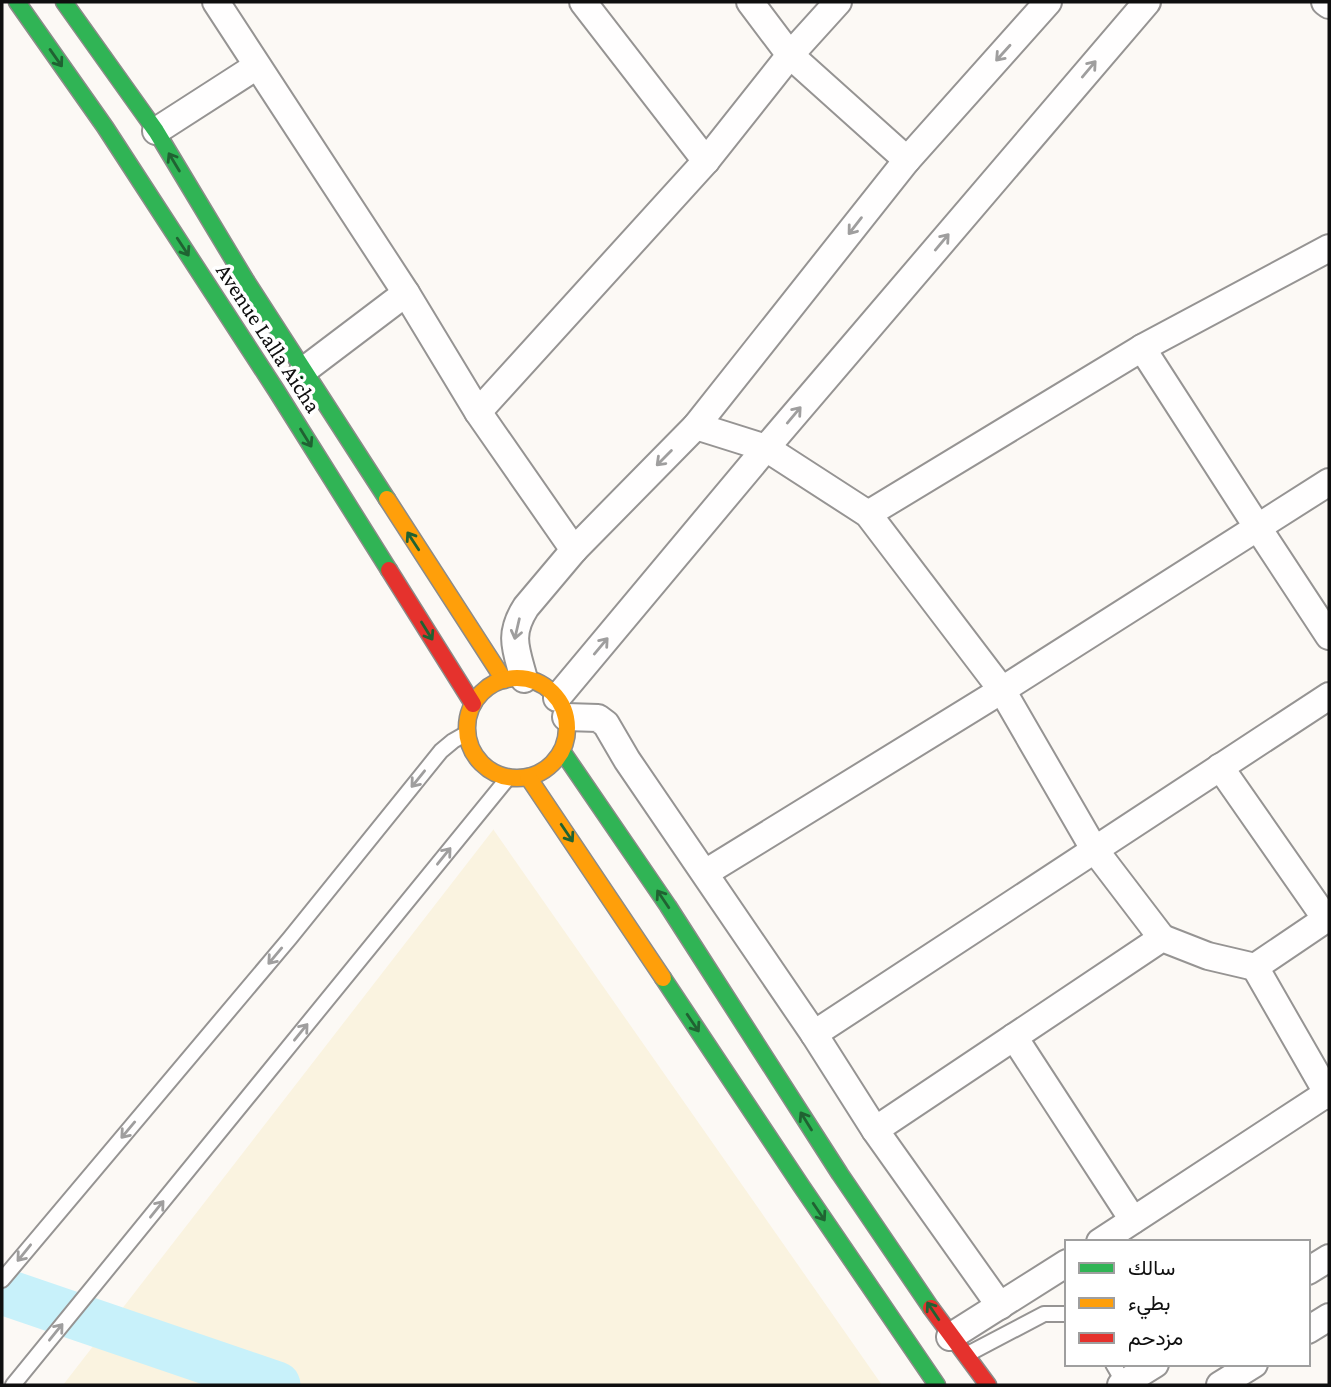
<svg xmlns="http://www.w3.org/2000/svg" width="1331" height="1387" viewBox="0 0 1331 1387" font-family="'Crimson Pro',Vazirmatn,serif">
	<style>
		.farmland { fill: #faf3e0 }
		.lines { fill: none; stroke-linecap: round; stroke-linejoin: round }
		.river { stroke: #c8f1fa; stroke-width: 47 }
		.lane-casing { stroke: #969493; stroke-width: 18 }
		.street-casing { stroke: #969493; stroke-width: 30 }
		.fast-casing { stroke: #8c8b89; stroke-width: 19 }
		.slow-casing { stroke: #8c8b89; stroke-width: 19 }
		.jam-casing { stroke: #8c8b89; stroke-width: 19 }
		.lane { stroke: #fffefe; stroke-width: 14 }
		.street { stroke: #fffefe; stroke-width: 26 }
		.fast { stroke: #30b455; stroke-width: 16 }
		.slow { stroke: #ff9f0a; stroke-width: 16 }
		.jam { stroke: #e5322d; stroke-width: 16 }
		.oneway { stroke: #9f9e9e }
		.oneway2 { stroke: #206232 }
		.labels { text-anchor: middle; dominant-baseline: central; stroke-width: 7; stroke-linejoin: round; paint-order: stroke }
		.street-label { font-size: 23px; fill: #0f0f0f; stroke: #fff }
	</style>
	<rect width="100%" height="100%" fill="#fcf9f5"/>
	<path class="farmland" d="M493 829 882 1385H63L493 830Z"/>
	<g class="lines">
		<path class="river" d="M2 1291 277 1385"/>
		<g class="lane-casing">
			<g id="lane">
				<path d="M2 1280 290 938 441 751 453 741 467 733"/>
				<path d="M966 1355 1044 1314H1067"/>
				<path d="M1113 1364 1124 1383"/>
				<path d="M13 1385 508 778"/>
			</g>
		</g>
		<g class="street-casing">
			<g id="street">
				<path d="M216 2 406 293 478 412 574 550"/>
				<path d="M583 2 706 161"/>
				<path d="M750 2 790 55 907 160"/>
				<path d="M1325 2 1329 5"/>
				<path d="M156 131 257 66"/>
				<path d="M1142 348 1258 528 1329 636"/>
				<path d="M303 371 406 293"/>
				<path d="M478 412 706 161 790 55 838 2"/>
				<path d="M696 426 766 448 868 514 1002 690 1094 849 1162 938"/>
				<path d="M868 514 1142 348 1329 248"/>
				<path d="M524 679C516 649 508 635 526 607L574 550 696 426 907 160 1048 2"/>
				<path d="M557 698 766 448 1147 2"/>
				<path d="M566 717 598 718 606 724 627 760 814 1034 875 1130 1000 1306"/>
				<path d="M1220 767 1326 919"/>
				<path d="M705 873 1002 690 1329 482"/>
				<path d="M1255 967 1329 1096"/>
				<path d="M814 1034 1329 696"/>
				<path d="M1014 1037 1133 1220"/>
				<path d="M875 1130 1162 938 1208 956 1255 967 1329 917"/>
				<path d="M1100 1242 1329 1092"/>
				<path d="M1308 1271 1329 1258"/>
				<path d="M1308 1330 1329 1317"/>
				<path d="M950 1337 1067 1263"/>
				<path d="M1121 1385 1155 1364"/>
				<path d="M1220 1385 1254 1364"/>
			</g>
		</g>
		<g class="fast-casing">
			<g id="fast">
				<path d="M17 2 105 127 276 390 389 570"/>
				<path d="M64 2 156 131 245 279 387 499"/>
				<path d="M562 751 668 906 840 1174 931 1308"/>
				<path d="M663 978 802 1187 937 1385"/>
			</g>
		</g>
		<g class="slow-casing">
			<g id="slow">
				<path d="M387 499 504 680"/>
				<circle cx="517" cy="728" r="50"/>
				<path d="M528 777 663 978"/>
			</g>
		</g>
		<g class="jam-casing">
			<g id="jam">
				<path d="M389 570 473 704"/>
				<path d="M931 1308 988 1385"/>
			</g>
		</g>
		<use href="#lane" class="lane"/>
		<use href="#street" class="street"/>
		<use href="#fast" class="fast"/>
		<use href="#slow" class="slow"/>
		<use href="#jam" class="jam"/>
	</g>
	<defs><path id="oneway-shaft" d="M-6 0H5M1.5-3L5.5 0L1.5 3" fill="none" stroke-width="1.6" stroke-linecap="round" stroke-linejoin="round" transform="scale(1.75)"/></defs>
	<g class="oneway">
		<use href="#oneway-shaft" transform="translate(1003 53) rotate(132)"/>
		<use href="#oneway-shaft" transform="translate(1089 69) rotate(-50)"/>
		<use href="#oneway-shaft" transform="translate(855 226) rotate(128)"/>
		<use href="#oneway-shaft" transform="translate(942 242) rotate(-50)"/>
		<use href="#oneway-shaft" transform="translate(794 415) rotate(-50)"/>
		<use href="#oneway-shaft" transform="translate(664 458) rotate(135)"/>
		<use href="#oneway-shaft" transform="translate(517 629) rotate(103)"/>
		<use href="#oneway-shaft" transform="translate(601 646) rotate(-50)"/>
		<use href="#oneway-shaft" transform="translate(418 779) rotate(129)"/>
		<use href="#oneway-shaft" transform="translate(444 856) rotate(-51)"/>
		<use href="#oneway-shaft" transform="translate(275 956) rotate(130)"/>
		<use href="#oneway-shaft" transform="translate(301 1032) rotate(-51)"/>
		<use href="#oneway-shaft" transform="translate(128 1130) rotate(130)"/>
		<use href="#oneway-shaft" transform="translate(157 1209) rotate(-51)"/>
		<use href="#oneway-shaft" transform="translate(24 1253) rotate(129)"/>
		<use href="#oneway-shaft" transform="translate(56 1332) rotate(-51)"/>
	</g>
	<g class="oneway2">
		<use href="#oneway-shaft" transform="translate(56 58) rotate(55)"/>
		<use href="#oneway-shaft" transform="translate(174 162) rotate(-121)"/>
		<use href="#oneway-shaft" transform="translate(183 247) rotate(57)"/>
		<use href="#oneway-shaft" transform="translate(306 438) rotate(58)"/>
		<use href="#oneway-shaft" transform="translate(413 541) rotate(-123)"/>
		<use href="#oneway-shaft" transform="translate(427 631) rotate(58)"/>
		<use href="#oneway-shaft" transform="translate(567 833) rotate(56)"/>
		<use href="#oneway-shaft" transform="translate(663 899) rotate(-124)"/>
		<use href="#oneway-shaft" transform="translate(693 1023) rotate(56)"/>
		<use href="#oneway-shaft" transform="translate(806 1121) rotate(-122)"/>
		<use href="#oneway-shaft" transform="translate(819 1212) rotate(56)"/>
		<use href="#oneway-shaft" transform="translate(933 1311) rotate(-124)"/>
	</g>
	<g class="labels">
		<g class="street-label">
			<text transform="translate(269 338) rotate(57)">Avenue Lalla Aicha</text>
		</g>
	</g>
	<rect width="1331" height="1387" fill="none" stroke="#0f0f0f" stroke-width="7"/>
	<rect x="1065" y="1240" width="245" height="126" fill="#ffffff" stroke="#9f9f9f" stroke-width="2"/>
	<rect x="1079" y="1263" width="35" height="10" fill="#30b455" stroke="#9f9f9f" stroke-width="2"/>
	<text x="1128" y="1275" font-size="21" fill="#0f0f0f">سالك</text>
	<rect x="1079" y="1298" width="35" height="10" fill="#ff9f0a" stroke="#9f9f9f" stroke-width="2"/>
	<text x="1128" y="1310" font-size="21" fill="#0f0f0f">بطيء</text>
	<rect x="1079" y="1333" width="35" height="10" fill="#e5322d" stroke="#9f9f9f" stroke-width="2"/>
	<text x="1128" y="1345" font-size="21" fill="#0f0f0f">مزدحم</text>
</svg>
